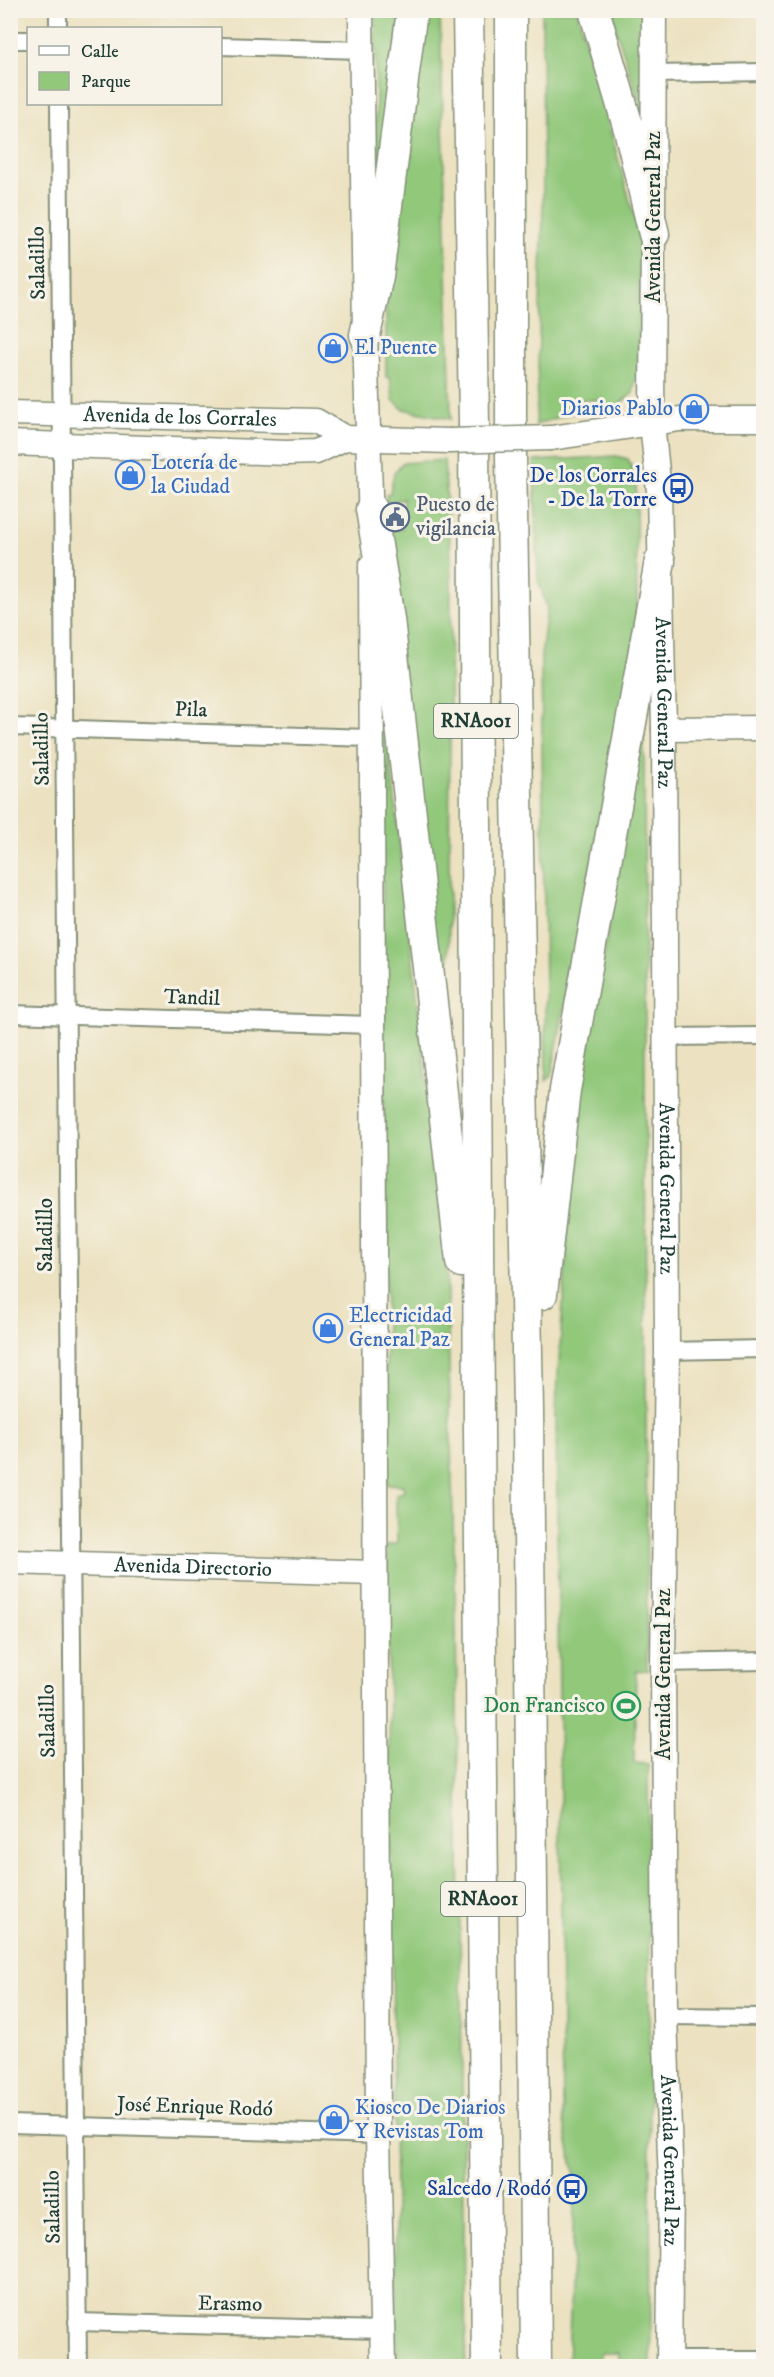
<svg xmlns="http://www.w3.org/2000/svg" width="774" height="2377" viewBox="0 0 774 2377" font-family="'IM FELL DW Pica',serif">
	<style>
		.green { fill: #91c87a; stroke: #588257; stroke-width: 1.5 }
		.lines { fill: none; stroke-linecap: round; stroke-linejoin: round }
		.street-casing { stroke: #86907a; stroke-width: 20 }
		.secondary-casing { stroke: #86907a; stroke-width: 27 }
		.highway-casing { stroke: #86907a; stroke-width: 33 }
		.street { stroke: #fff; stroke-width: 16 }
		.secondary { stroke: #fff; stroke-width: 24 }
		.highway { stroke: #fff; stroke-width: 30 }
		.secondary-bridge-casing { stroke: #86907a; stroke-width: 27; stroke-linecap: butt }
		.secondary-bridge { stroke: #fff; stroke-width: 24 }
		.labels { text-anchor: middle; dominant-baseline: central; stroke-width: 6; stroke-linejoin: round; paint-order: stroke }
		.shield { fill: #f7f3e8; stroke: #60746a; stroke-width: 1.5 }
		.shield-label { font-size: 20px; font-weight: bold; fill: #1f3d34 }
		.street-label { font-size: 21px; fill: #1f3d34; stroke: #f7f3e8 }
		.shop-label { font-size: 21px; fill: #366cbe; stroke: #f7f3e8; text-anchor: start }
		.transit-label { font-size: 21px; fill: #164399; stroke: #f7f3e8; text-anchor: end }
		.service-label { font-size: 21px; fill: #4e5e75; stroke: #f7f3e8; text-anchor: start }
		.leisure-label { font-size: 21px; fill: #27864d; stroke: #f7f3e8; text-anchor: end }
	</style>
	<rect width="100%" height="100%" fill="#f7f3e8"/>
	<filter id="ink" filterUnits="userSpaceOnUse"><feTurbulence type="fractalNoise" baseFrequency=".0167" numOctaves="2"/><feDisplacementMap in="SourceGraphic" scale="12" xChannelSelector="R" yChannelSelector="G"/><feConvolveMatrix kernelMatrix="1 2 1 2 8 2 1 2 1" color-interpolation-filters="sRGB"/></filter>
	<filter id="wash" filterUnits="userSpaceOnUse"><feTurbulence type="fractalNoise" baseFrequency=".008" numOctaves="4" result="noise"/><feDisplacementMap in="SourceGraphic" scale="24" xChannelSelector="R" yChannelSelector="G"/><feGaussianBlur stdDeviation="1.35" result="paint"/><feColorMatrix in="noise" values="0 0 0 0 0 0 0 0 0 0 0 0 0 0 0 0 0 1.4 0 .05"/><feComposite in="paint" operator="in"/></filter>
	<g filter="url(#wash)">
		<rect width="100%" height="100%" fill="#ece2c1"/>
		<g class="green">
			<path d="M375 11H401L377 214Z"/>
			<path d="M418 11H440L451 419 403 409 393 400 390 377H386V304Z"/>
			<path d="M542 11H577L640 237 639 362 633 393 613 409H599L598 400H583L582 412 568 414 536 425 543 215Z"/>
			<path d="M610 11H644L645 121Z"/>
			<path d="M616 456 628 459 636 477 637 627 551 1077 546 1081 541 656 547 608 538 579 534 461Z"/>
			<path d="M444 460 451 557 448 1080 386 531 402 529 403 499 387 503 386 494 390 493 394 473 402 463Z"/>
			<path d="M381 676 446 1253 456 1627 466 2366H397L387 1545 397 1544 396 1494 404 1492 403 1485 387 1484Z"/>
			<path d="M644 718 647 1670 636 1671 634 1763 648 1764 651 2366H619V2353H600L599 2366H568L575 2176 563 2119 556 1405 575 1127Z"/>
		</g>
	</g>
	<g filter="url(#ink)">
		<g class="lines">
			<g class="street-casing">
				<g id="street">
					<path d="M58 10V28"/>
					<path d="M10 40H28"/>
					<path d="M220 46 362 50"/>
					<path d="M655 74 764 72"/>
					<path d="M59 104 78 2366"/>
					<path d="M10 727 370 738"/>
					<path d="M10 1014 373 1025"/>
					<path d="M666 1037 764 1036"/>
					<path d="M667 1351 764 1349"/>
					<path d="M663 1663 764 1661"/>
					<path d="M665 2016 764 2017"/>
					<path d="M10 2124 378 2135"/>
					<path d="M77 2322 382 2330"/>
					<path d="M669 2360H764"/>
				</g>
			</g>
			<g class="secondary-casing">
				<g id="secondary">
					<path d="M361 10 365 335 371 525"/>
					<path id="s1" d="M654 10 652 423 659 491 664 729 667 1351 663 1663 665 2016 671 2185 669 2366"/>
					<path id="s2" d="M10 413 316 421 345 438"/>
					<path d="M551 438 680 419H764"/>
					<path d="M10 443 286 453 316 452 345 438 449 441"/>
					<path d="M371 566 378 2135 383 2366"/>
					<path d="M664 729 764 728"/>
					<path id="s3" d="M10 1562 375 1573"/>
				</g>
			</g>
			<g class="highway-casing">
				<g id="highway">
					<path d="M468 10 474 425 479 1431 487 2366"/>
					<path d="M511 10V457L528 1410 536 2366"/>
					<path d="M594 10 630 133 654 234"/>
					<path d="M365 335 378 276 412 10"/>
					<path d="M371 509 389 619 461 1262"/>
					<path d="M542 1294 565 1090 660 561"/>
				</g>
			</g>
			<use href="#street" class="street"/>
			<use href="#secondary" class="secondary"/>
			<use href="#highway" class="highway"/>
			<g class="secondary-bridge-casing">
				<path id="secondary-bridge" d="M449 441 551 438"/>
			</g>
			<use href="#secondary-bridge" class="secondary-bridge"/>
		</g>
	</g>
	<defs>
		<g id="shop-ring" transform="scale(1.5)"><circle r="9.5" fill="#f7f3e8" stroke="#3f7fe0" stroke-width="1.5"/><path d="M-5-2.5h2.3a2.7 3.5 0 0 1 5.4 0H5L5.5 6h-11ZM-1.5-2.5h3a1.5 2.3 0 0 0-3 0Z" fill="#3f7fe0"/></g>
		<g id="bus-ring" transform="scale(1.5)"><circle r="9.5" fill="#f7f3e8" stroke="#1a4fb4" stroke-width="1.5"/><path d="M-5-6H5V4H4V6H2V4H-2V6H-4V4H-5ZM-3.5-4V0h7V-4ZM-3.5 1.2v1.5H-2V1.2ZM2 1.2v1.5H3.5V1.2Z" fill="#1a4fb4"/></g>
		<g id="civic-ring" transform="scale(1.5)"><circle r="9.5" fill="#f7f3e8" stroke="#5c6f8a" stroke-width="1.5"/><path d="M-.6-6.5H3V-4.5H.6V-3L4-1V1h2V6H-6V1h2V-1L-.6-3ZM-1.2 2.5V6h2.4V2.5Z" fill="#5c6f8a"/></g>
		<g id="stadium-ring" transform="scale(1.5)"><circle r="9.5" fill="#f7f3e8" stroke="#2e9e5b" stroke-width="1.5"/><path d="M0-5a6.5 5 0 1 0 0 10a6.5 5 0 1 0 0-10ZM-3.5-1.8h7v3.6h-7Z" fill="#2e9e5b"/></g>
	</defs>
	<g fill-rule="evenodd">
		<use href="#shop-ring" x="333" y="348"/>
		<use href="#shop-ring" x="694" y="409"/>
		<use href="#shop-ring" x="130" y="475"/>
		<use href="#bus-ring" x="678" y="488"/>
		<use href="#civic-ring" x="395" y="517"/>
		<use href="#shop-ring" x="328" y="1328"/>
		<use href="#stadium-ring" x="626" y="1706"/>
		<use href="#shop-ring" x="334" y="2120"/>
		<use href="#bus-ring" x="572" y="2189"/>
	</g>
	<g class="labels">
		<g class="shield">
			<rect x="434" y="704" width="84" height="34" rx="4.5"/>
			<rect x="441" y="1882" width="84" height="34" rx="4.5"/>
		</g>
		<g class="shield-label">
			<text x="476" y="721">RNA001</text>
			<text x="483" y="1899">RNA001</text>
		</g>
		<g class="street-label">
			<text transform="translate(654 217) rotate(-90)">Avenida General Paz</text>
			<text transform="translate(38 263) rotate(-91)">Saladillo</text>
			<text stroke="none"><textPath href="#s2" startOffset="170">Avenida de los Corrales</textPath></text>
			<text stroke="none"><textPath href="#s1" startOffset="693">Avenida General Paz</textPath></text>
			<text transform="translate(191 710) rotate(2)">Pila</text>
			<text transform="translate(42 749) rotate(-91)">Saladillo</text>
			<text transform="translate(192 998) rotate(2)">Tandil</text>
			<text stroke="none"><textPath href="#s1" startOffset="1179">Avenida General Paz</textPath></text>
			<text transform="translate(46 1235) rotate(-90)">Saladillo</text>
			<text stroke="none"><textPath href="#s3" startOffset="183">Avenida Directorio</textPath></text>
			<text transform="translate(664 1674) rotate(-90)">Avenida General Paz</text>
			<text transform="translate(48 1721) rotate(-91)">Saladillo</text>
			<text transform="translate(195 2107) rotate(2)">José Enrique Rodó</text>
			<text stroke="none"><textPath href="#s1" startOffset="2151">Avenida General Paz</textPath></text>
			<text transform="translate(53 2207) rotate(-91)">Saladillo</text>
			<text transform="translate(230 2304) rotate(1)">Erasmo</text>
		</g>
		<g class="shop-label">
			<text x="354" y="348">El Puente</text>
			<text x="673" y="409" text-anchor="end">Diarios Pablo</text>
			<text x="151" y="463">Lotería de<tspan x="151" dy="24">la Ciudad</tspan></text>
			<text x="349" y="1316">Electricidad<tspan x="349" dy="24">General Paz</tspan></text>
			<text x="355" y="2108">Kiosco De Diarios<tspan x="355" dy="24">Y Revistas Tom</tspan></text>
		</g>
		<g class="transit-label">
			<text x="657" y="476">De los Corrales<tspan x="657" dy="24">- De la Torre</tspan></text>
			<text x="551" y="2189">Salcedo / Rodó</text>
		</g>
		<g class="service-label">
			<text x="416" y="505">Puesto de<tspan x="416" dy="24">vigilancia</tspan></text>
		</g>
		<g class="leisure-label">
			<text x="605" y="1706">Don Francisco</text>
		</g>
	</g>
	<rect width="774" height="2377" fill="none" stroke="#f7f3e8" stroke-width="36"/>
	<rect x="27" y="27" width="195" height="78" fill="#f7f3e8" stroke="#a1aaa0" stroke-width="1.5"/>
	<rect x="39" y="46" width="30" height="9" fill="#ffffff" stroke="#a1aaa0" stroke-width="1.5"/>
	<text x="81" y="57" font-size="18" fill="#1f3d34">Calle</text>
	<rect x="39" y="72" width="30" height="18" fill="#91c87a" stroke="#a1aaa0" stroke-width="1.5"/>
	<text x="81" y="87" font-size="18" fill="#1f3d34">Parque</text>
</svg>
